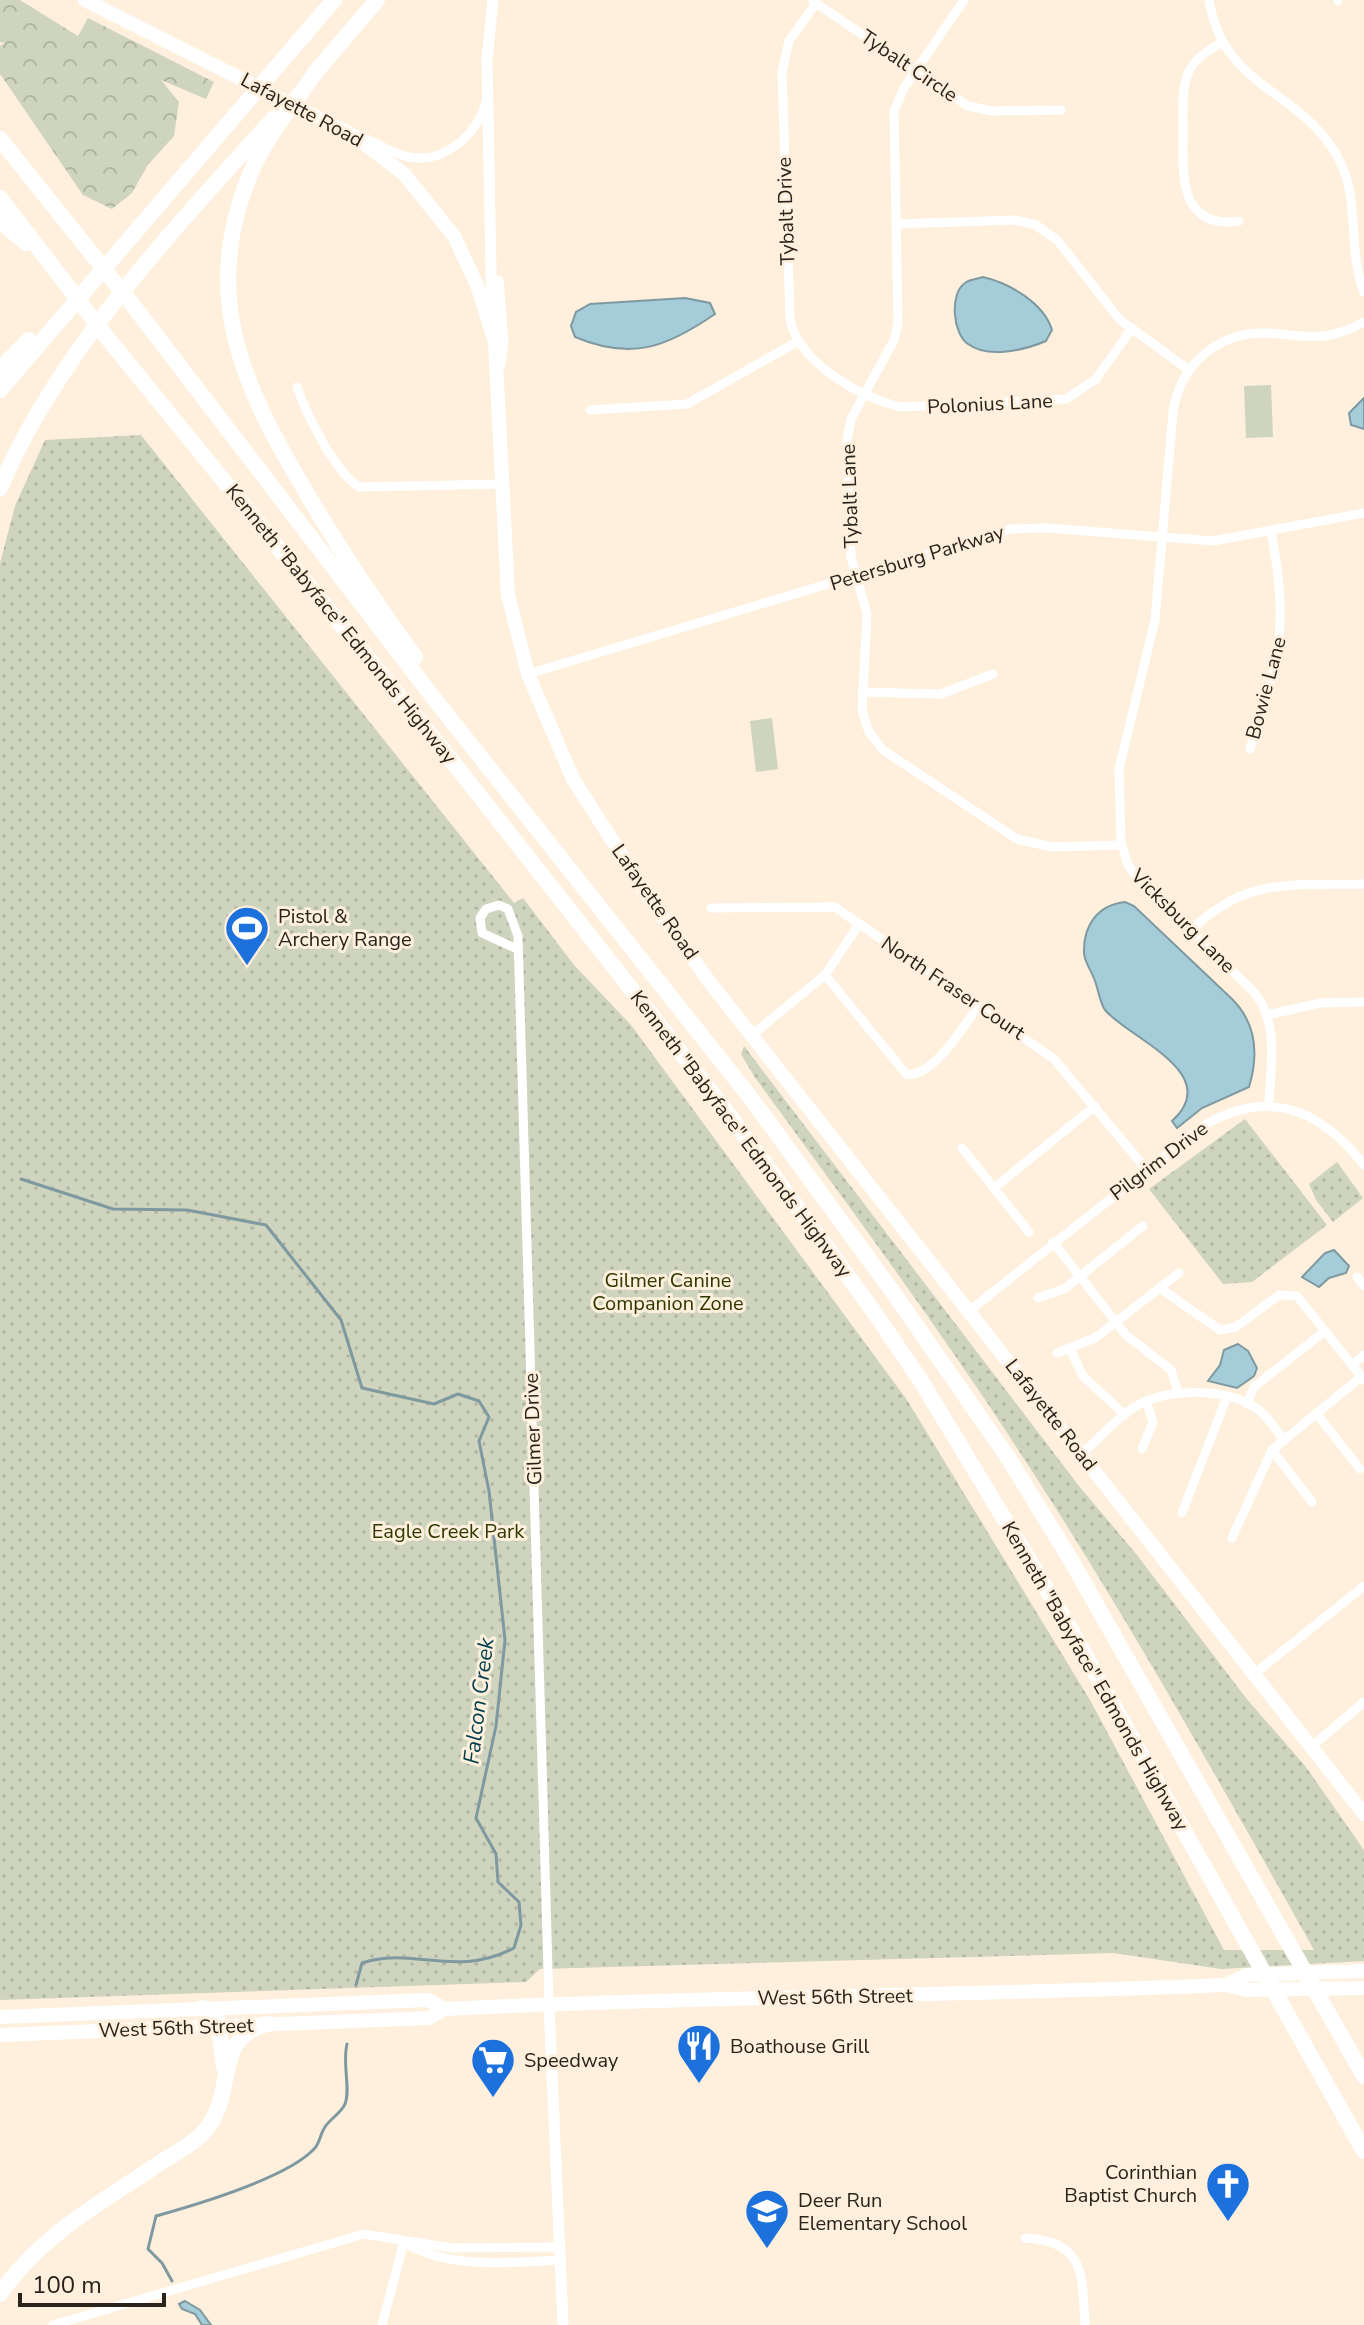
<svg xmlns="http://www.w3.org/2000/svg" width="1364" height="2325" viewBox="0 0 1364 2325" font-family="'Nunito Sans',sans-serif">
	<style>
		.grass { fill: #ced4be }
		.forest { fill: url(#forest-crowns) }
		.park { fill: url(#park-dots) }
		.water { fill: #a4ccd9; stroke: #7f99a0; stroke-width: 2 }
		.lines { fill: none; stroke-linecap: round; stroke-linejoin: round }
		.stream { stroke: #7f99a0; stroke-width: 3 }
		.minor { stroke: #fff; stroke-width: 9 }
		.tertiary { stroke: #fff; stroke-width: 11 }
		.secondary { stroke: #fff; stroke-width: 14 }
		.primary { stroke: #fff; stroke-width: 14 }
		.motorway { stroke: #fff; stroke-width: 16 }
		.labels { text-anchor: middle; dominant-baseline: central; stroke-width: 6; stroke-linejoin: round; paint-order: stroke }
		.street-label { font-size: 20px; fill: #2a231b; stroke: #fef0dd }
		.poi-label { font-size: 20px; fill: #2a231b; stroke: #fef0dd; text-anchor: start }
		.park-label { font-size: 20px; fill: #303800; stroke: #fef0dd }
		.water-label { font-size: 22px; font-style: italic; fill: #03404e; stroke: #fef0dd }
	</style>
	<defs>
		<pattern id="forest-crowns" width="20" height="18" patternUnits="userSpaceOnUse" patternTransform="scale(2)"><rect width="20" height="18" fill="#ced4be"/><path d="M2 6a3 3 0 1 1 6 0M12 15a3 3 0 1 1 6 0" fill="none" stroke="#b1b6a3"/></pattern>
		<pattern id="park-dots" width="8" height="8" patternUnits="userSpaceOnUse" patternTransform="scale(2)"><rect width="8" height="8" fill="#ced4be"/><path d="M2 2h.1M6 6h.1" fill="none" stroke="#b1b6a3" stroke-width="1.8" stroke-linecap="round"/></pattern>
	</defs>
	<rect width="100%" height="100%" fill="#fef0dd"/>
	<g class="grass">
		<path d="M1271 385 1273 437 1246 438 1244 386Z"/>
		<path d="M772 718 778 769 756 772 750 721Z"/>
	</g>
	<path class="forest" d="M0 0H20L78 36 88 18 214 82 206 99 161 80 179 102 174 136 147 166 132 193 112 209 83 195 0 74V46L5 43 0 42Z"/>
	<g class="park">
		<path d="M141 435 514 903 523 898 574 965 631 1025 907 1400 1090 1700 1224 1950H1314C1219 1781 1125 1613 1019 1451 936 1323 844 1200 754 1076L741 1054 744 1046 1079 1486 1137 1555 1246 1698 1306 1767 1364 1850V1961L1221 1969 1113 1953 540 1969 526 1982 0 2000V563L15 506 45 440Z"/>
		<path d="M1245 1119 1327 1225 1252 1282 1223 1284 1149 1189Z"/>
		<path d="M1337 1162 1363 1198 1333 1222 1316 1200 1309 1184Z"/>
	</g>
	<g class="water">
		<path d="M983 277C1009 283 1044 303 1052 330L1046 341C1025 350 988 359 968 344 953 334 949 294 965 283 969 279 978 279 983 277Z"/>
		<path d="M685 298 710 303 715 314C667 347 632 361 575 337L571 326 576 312 590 304Z"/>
		<path d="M1364 398V429L1351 425 1349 413Z"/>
		<path d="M1125 902 1134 906 1232 999C1257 1024 1259 1054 1249 1087L1202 1108 1177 1128 1172 1121C1225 1073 1128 1038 1105 1010 1100 1003 1098 989 1095 981 1092 972 1084 961 1084 953 1083 925 1098 905 1125 902Z"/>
		<path d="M1334 1250 1349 1266 1346 1273 1329 1278 1319 1287 1302 1277 1325 1253Z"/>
		<path d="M1238 1344 1248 1351 1257 1368 1254 1376 1237 1388 1208 1381 1220 1365 1224 1350Z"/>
		<path d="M185 2301 200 2310 211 2325H202L195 2314 182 2309 179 2304Z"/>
	</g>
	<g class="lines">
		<g class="stream">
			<path d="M21 1179 113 1209 187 1210 266 1225 341 1320 362 1388 434 1404 458 1394 479 1401 489 1417 479 1441 489 1491 505 1640 496 1726 476 1818 496 1854 498 1882 519 1902 521 1925 514 1948C454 1979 414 1946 362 1963L356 1985"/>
			<path d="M172 2281 162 2263 148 2249 156 2216C195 2205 287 2178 314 2149 320 2143 320 2134 325 2127 330 2119 342 2112 345 2104 351 2089 342 2065 347 2044"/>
		</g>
		<g class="minor">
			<path d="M964 0 904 88 894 111 898 323 894 340 851 419 847 440 851 557 867 614 862 711 869 732 883 750 1017 839 1052 847 1121 845"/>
			<path d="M1209 0C1223 85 1290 87 1331 146 1364 192 1345 243 1364 292"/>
			<path d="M813 1 968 106 992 111 1061 110"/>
			<path d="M1338 1V0"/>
			<path d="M816 3 789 41 782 72 790 318C796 361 862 399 901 407L1066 399 1096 379 1132 328"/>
			<path d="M1223 42C1210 49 1198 56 1190 69 1181 87 1183 110 1183 130 1183 171 1177 230 1239 221"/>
			<path d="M367 139C380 145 394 154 409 157 444 164 477 135 486 102"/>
			<path d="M896 224 1015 220 1036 225 1058 241 1120 320 1189 370"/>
			<path d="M297 387C307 415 334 471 359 487L502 484"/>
			<path d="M590 410 687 404 797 342"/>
			<path d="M528 674 1011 529 1047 528 1213 541 1364 513"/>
			<path d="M862 692 941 694 993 674"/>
			<path d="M1250 749C1280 657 1289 629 1271 531"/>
			<path d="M711 908 835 907 1054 1059 1147 1170"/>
			<path d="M1190 931C1246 876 1291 886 1364 884"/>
			<path d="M517 949 482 933 480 918 486 909 499 905 508 909 518 936 549 2004"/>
			<path d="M825 975 907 1075C936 1074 963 1027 978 1006"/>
			<path d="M1267 1015 1320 1003 1364 1002"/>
			<path d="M752 1035 825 975 859 924"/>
			<path d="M1269 1107C1270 1068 1281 1020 1251 989L1140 882 1128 865 1121 842 1119 769 1155 620 1173 412C1180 364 1219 331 1268 333 1288 334 1309 339 1330 335 1342 333 1353 328 1364 322"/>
			<path d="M962 1148 1029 1232"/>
			<path d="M994 1188 1095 1106"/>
			<path d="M1053 1242 1126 1335 1171 1370 1178 1392"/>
			<path d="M1357 1277 1364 1286"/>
			<path d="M1160 1288 1220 1330 1236 1327 1279 1295 1297 1296 1364 1380"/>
			<path d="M1038 1298 1064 1289 1143 1226"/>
			<path d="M969 1311 1200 1128C1265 1087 1320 1108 1364 1165"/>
			<path d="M1070 1349 1083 1376 1125 1415"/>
			<path d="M1057 1353 1095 1338 1179 1273"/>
			<path d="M1352 1365 1364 1355"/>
			<path d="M1247 1404 1254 1387 1325 1331"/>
			<path d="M1316 1413 1360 1469"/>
			<path d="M1142 1449 1153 1422 1146 1401"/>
			<path d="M1272 1450 1312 1502"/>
			<path d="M1082 1454C1098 1439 1115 1420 1133 1408 1166 1387 1227 1387 1259 1410 1269 1418 1276 1430 1283 1439"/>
			<path d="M1182 1513 1226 1399"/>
			<path d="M1232 1538 1272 1450 1361 1377"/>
			<path d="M1254 1674 1364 1586"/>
			<path d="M1311 1747 1364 1702"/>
			<path d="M1025 2238C1086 2241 1082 2275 1085 2325"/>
			<path d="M407 2244C453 2270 509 2262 561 2260"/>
			<path d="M53 2325 364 2234 452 2248 561 2247"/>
			<path d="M382 2325 404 2242"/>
		</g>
		<g class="tertiary">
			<path d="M498 281 503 342 500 364"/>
			<path d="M492 323 487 60 493 0"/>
			<path d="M549 2004 563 2325"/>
		</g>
		<path class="secondary" d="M85 0 354 136 404 174 454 236 477 285 495 342 508 595 528 674 573 779 647 895 708 980 1364 1814"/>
		<g class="primary">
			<path d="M1226 1985 1246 1975 1364 1971"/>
			<path d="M0 2017 428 2000 445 2009"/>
			<path d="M0 2035 429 2018 445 2009C705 1996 965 1996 1226 1985L1247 1990 1364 1988"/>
		</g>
		<g class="motorway">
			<path d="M321 65C296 101 265 137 249 177 201 294 242 384 302 485 336 545 375 602 415 657"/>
			<path d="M314 74 377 0"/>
			<path d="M0 139 132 304 432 696 750 1097 895 1295 1007 1456 1072 1562 1364 2076"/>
			<path d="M0 198 105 335 456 766 618 972 726 1111 872 1309 921 1381 1066 1621 1364 2151"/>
			<path d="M0 221 26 243"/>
			<path d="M0 369 29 340"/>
			<path d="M0 390 334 0"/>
			<path d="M0 488C56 353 177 226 274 118"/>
			<path d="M203 2008 218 2021 224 2067"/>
			<path d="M0 2294C40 2236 97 2205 154 2167 172 2154 194 2145 208 2127 236 2089 213 2038 267 2024"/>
		</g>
	</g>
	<defs>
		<g id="stadium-pin" transform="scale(2.3)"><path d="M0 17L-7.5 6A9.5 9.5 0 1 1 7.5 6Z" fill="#1d71dc" stroke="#fef0dd"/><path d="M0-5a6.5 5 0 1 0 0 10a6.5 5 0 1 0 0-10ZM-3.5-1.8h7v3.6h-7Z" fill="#fff"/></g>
		<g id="restaurant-pin" transform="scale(2.3)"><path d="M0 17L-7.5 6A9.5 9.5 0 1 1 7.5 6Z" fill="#1d71dc" stroke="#fef0dd"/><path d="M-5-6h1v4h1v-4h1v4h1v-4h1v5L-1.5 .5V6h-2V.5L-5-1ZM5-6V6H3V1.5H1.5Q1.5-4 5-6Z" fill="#fff"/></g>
		<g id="supermarket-pin" transform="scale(2.3)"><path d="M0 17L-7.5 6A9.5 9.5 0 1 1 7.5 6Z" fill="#1d71dc" stroke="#fef0dd"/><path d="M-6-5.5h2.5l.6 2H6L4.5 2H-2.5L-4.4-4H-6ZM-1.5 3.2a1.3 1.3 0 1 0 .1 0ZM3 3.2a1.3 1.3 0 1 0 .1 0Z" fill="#fff"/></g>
		<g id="church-pin" transform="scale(2.3)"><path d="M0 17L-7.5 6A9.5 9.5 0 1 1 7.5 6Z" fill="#1d71dc" stroke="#fef0dd"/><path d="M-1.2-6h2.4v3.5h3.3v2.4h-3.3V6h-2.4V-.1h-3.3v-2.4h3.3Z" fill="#fff"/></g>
		<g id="school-pin" transform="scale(2.3)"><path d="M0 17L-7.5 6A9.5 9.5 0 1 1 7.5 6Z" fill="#1d71dc" stroke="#fef0dd"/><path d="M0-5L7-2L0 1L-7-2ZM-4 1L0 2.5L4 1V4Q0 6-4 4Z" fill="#fff"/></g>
	</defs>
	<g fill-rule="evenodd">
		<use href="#stadium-pin" x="247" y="928"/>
		<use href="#restaurant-pin" x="699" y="2046"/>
		<use href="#supermarket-pin" x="493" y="2060"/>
		<use href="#church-pin" x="1228" y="2184"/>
		<use href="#school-pin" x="767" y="2211"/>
	</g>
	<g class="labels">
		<g class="street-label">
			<text transform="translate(909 66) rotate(34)">Tybalt Circle</text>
			<text transform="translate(302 110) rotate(28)">Lafayette Road</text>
			<text transform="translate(786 211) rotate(-92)">Tybalt Drive</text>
			<text transform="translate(990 404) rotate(-3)">Polonius Lane</text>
			<text transform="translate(850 496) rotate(-92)">Tybalt Lane</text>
			<text transform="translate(917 558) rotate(-17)">Petersburg Parkway</text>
			<text transform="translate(341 624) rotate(51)">Kenneth "Babyface" Edmonds Highway</text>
			<text transform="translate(1266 688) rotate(-75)">Bowie Lane</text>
			<text transform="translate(655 902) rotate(55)">Lafayette Road</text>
			<text transform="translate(1183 921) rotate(45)">Vicksburg Lane</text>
			<text transform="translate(953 988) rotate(34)">North Fraser Court</text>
			<text transform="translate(741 1134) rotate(53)">Kenneth "Babyface" Edmonds Highway</text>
			<text transform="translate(1159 1161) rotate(-37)">Pilgrim Drive</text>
			<text transform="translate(1051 1415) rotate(52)">Lafayette Road</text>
			<text transform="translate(533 1429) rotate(-92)">Gilmer Drive</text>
			<text transform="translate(1095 1676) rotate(60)">Kenneth "Babyface" Edmonds Highway</text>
			<text transform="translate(835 1997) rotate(-1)">West 56th Street</text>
			<text transform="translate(176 2028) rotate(-2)">West 56th Street</text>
		</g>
		<g class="poi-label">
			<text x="278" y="916">Pistol &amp;<tspan x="278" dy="23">Archery Range</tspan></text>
			<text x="730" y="2046">Boathouse Grill</text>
			<text x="524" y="2060">Speedway</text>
			<text x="1197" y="2172" text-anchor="end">Corinthian<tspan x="1197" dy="23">Baptist Church</tspan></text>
			<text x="798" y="2200">Deer Run<tspan x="798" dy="23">Elementary School</tspan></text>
		</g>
		<g class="park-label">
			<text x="668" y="1280">Gilmer Canine<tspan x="668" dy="23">Companion Zone</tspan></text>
			<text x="448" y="1531">Eagle Creek Park</text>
		</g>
		<g class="water-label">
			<text transform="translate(479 1701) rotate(-83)">Falcon Creek</text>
		</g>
	</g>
	<path d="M20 2293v12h144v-12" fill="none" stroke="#2a231b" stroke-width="4"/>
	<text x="32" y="2293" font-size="24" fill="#2a231b" stroke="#fef0dd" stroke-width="6" paint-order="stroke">100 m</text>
</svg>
